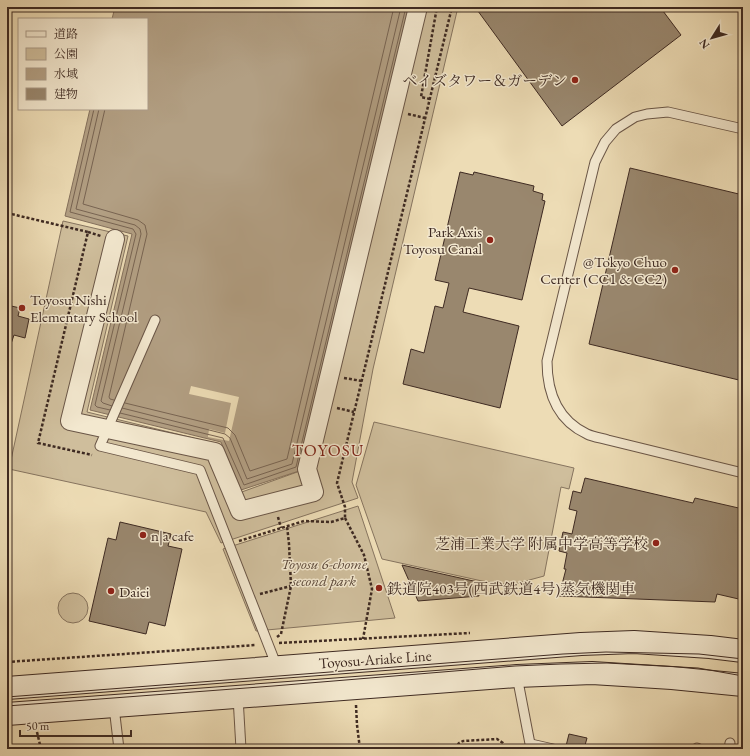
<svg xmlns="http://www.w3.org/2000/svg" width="750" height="756" viewBox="0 0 750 756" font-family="'EB Garamond','Noto Serif JP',serif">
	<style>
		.green { fill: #cfbe9c; stroke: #86745f }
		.water { fill: #b29f83; stroke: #84705c }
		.pier { fill: #eddcb5 }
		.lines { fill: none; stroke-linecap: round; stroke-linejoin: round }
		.shore { stroke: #786452; stroke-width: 1 }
		.building { fill: #99876e; stroke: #3e2a22 }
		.lane-casing { stroke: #6a5647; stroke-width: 11 }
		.street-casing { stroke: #6a5647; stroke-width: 20 }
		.secondary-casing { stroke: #3e2a22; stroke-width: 24 }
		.path { stroke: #3e2a22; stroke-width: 2.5; stroke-dasharray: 3 2; stroke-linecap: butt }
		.lane { stroke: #f3e8cf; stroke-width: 9 }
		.street { stroke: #f3e8cf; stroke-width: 18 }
		.secondary { stroke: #f3e8cf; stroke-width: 22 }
		.tram { stroke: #3e2a22; stroke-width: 1 }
		.poi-dot { fill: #8f2418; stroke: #f3e8cf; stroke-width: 1.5 }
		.labels { text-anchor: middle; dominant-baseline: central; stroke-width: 3; stroke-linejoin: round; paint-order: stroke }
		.poi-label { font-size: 15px; fill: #3e2a22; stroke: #f3e8cf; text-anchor: end }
		.park-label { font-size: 15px; font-style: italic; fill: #5b483a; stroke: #f3e8cf }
		.street-label { font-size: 15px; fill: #3e2a22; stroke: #f3e8cf }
		.quarter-label { font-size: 17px; letter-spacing: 1px; fill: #7a1f14; stroke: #f3e8cf }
	</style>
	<rect width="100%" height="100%" fill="#eddcb5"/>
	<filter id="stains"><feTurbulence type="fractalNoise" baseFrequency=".005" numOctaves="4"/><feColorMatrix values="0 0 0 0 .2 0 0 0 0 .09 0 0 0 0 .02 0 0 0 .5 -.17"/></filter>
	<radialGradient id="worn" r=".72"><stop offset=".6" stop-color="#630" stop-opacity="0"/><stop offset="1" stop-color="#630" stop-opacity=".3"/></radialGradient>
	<g class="green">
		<path d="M411 7H458L373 369 352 482 358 498 221 543 206 512 9 469 63 221 128 236 87 412 218 444 239 493 300 471Z"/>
		<path d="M374 422 574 468 569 489 561 487 544 576 511 585 482 581 382 559 356 485Z"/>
		<path d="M358 506 395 618 256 631 223 549Z"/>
		<circle cx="73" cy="608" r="15"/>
	</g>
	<path class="water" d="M115 7H410L299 471 241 490 221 442 90 410 132 234 65 216 90 109H147V19H112Z"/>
	<path class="pier" d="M191 386 239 397 229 441 208 437 209 429 225 433 231 403 189 394Z"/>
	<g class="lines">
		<g class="shore">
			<path d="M94 109 70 212 133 229 136 234 95 405 97 407 110 410"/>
			<path d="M99 109 76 209 135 225 140 229 141 234 101 401 103 403 112 406"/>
			<path d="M105 109 83 204 138 220 145 225 147 234 109 397 110 399 114 400"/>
			<path d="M125 403 228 428 235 435 250 471 287 459 394 7"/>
			<path d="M122 408 225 434 230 438 247 479 292 464 401 7"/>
			<path d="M120 413 223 438 244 485 296 467 406 7"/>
		</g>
	</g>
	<g class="building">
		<path d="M475 7H660L681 35 562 126Z"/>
		<path d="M630 168 743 195V381L589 344Z"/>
		<path d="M460 172 473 175 474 172 534 186 533 191 543 194 542 200 545 201 522 300 469 288 463 312 519 326 500 408 403 384 411 349 424 353 435 306 443 308 449 283 435 280Z"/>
		<path d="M7 305 20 308 18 316 29 319 25 338 14 335 11 344 7 343Z"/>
		<path d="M585 478 693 503 695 498 743 509V600L717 594 715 602 559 596 566 569H564L567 553 559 551 563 532 572 534 577 511 569 509 573 491 581 493Z"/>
		<path d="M120 522 171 534 168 546 182 549 165 626 149 622 146 634 89 621 108 538 116 540Z"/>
		<path d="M402 565 478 582 479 596 418 601Z"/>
		<path d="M569 734 587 738 584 749H576L566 746Z"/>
	</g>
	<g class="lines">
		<g class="lane-casing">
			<g id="lane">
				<path d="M743 129 668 112 647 114 635 117 616 129 605 142 595 162 547 361C547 392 557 420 587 434 593 437 601 438 608 440L743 473"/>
				<path d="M155 320 100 446 200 470 277 667"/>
				<path d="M517 676 531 749"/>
				<path d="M238 697 241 749"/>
				<path d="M114 707 119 749"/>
				<path d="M531 744 553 749"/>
				<path d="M697 748 699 749"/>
				<path d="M729 749 730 743"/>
			</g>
		</g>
		<g class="street-casing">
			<path id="street" d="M115 239 70 421 215 452 240 511 314 492 307 469 418 7"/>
		</g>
		<g class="secondary-casing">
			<g id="secondary">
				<path d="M7 688 581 644 634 642 710 647 743 651"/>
				<path d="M7 714 517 676 592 673 672 678 743 685"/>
			</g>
		</g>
		<g class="path">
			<path d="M430 99 421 97 437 7"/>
			<path d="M408 114 425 118"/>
			<path d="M7 213 88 232 38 443 92 455"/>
			<path d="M88 232 101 236"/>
			<path d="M344 378 362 381"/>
			<path d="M337 408 354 412"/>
			<path d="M278 517 281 528"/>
			<path d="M345 518 364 555 372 589 363 639"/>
			<path d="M239 541 304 521 331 522 345 518V507L337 483 452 7"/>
			<path d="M260 594 291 586"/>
			<path d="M277 637 281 634 291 586 289 544 287 526"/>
			<path d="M279 643 470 633"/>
			<path d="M7 662 256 645"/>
			<path d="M356 705 357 725 360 749"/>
			<path d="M37 732 41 749"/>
			<path d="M455 749 459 743 463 741 497 739 503 743 506 749"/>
		</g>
		<use href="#lane" class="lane"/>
		<use href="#street" class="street"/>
		<use href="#secondary" class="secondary"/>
		<g class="tram">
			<path d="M7 697 563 654 606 652 699 654 743 659"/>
			<path d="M7 706 273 686 515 666 561 664 607 663 698 668 743 676"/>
		</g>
	</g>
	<g class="poi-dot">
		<circle cx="575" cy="80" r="4"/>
		<circle cx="490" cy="240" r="4"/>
		<circle cx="675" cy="270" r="4"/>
		<circle cx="22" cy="308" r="4"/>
		<circle cx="143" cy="535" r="4"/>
		<circle cx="656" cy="543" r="4"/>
		<circle cx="379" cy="588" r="4"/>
		<circle cx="111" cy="591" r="4"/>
	</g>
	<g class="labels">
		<g class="poi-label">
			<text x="567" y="80">ベイズタワー＆ガーデン</text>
			<text x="482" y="231">Park Axis<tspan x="482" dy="17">Toyosu Canal</tspan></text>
			<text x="667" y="261">@Tokyo Chuo<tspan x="667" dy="17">Center (CC1 &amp; CC2)</tspan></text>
			<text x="30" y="299" text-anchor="start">Toyosu Nishi<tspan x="30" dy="17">Elementary School</tspan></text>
			<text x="151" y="535" text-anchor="start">n|a cafe</text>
			<text x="648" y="543">芝浦工業大学 附属中学高等学校</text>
			<text x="387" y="588" text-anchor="start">鉄道院403号(西武鉄道4号)蒸気機関車</text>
			<text x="119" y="591" text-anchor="start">Daiei</text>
		</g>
		<g class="park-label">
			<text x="324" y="563">Toyosu 6-chome<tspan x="324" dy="17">second park</tspan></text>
		</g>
		<g class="street-label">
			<text transform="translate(375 659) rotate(-4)">Toyosu-Ariake Line</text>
		</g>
		<g class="quarter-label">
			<text x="328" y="450">TOYOSU</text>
		</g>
	</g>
	<rect width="750" height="756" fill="none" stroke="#eddcb5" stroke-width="24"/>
	<rect x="8" y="8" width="734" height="740" fill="none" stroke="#3e2a22" stroke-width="2"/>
	<rect x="12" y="12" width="726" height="732" fill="none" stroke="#3e2a22"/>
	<rect x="18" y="18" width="130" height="92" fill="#f3e8cf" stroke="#ab9c8a"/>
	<rect x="26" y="31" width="20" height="6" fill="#f3e8cf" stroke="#ab9c8a"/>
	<text x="54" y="38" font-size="12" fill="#3e2a22">道路</text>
	<rect x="26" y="48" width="20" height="12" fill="#cfbe9c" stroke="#ab9c8a"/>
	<text x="54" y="58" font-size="12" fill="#3e2a22">公園</text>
	<rect x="26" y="68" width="20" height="12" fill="#b29f83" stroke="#ab9c8a"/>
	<text x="54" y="78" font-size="12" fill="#3e2a22">水域</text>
	<rect x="26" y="88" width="20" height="12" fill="#99876e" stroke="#ab9c8a"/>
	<text x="54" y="98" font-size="12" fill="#3e2a22">建物</text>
	<g transform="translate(712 38) rotate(233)" stroke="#f3e8cf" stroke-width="3" paint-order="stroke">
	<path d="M0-3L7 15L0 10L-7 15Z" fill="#3e2a22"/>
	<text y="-6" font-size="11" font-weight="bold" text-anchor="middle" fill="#3e2a22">N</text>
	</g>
	<path d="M20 730v6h111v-6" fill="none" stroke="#3e2a22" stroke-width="2"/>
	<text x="26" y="730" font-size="12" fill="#3e2a22" stroke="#f3e8cf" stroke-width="3" paint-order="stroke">50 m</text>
	<rect width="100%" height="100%" filter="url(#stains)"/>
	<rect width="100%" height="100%" fill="url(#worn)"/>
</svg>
